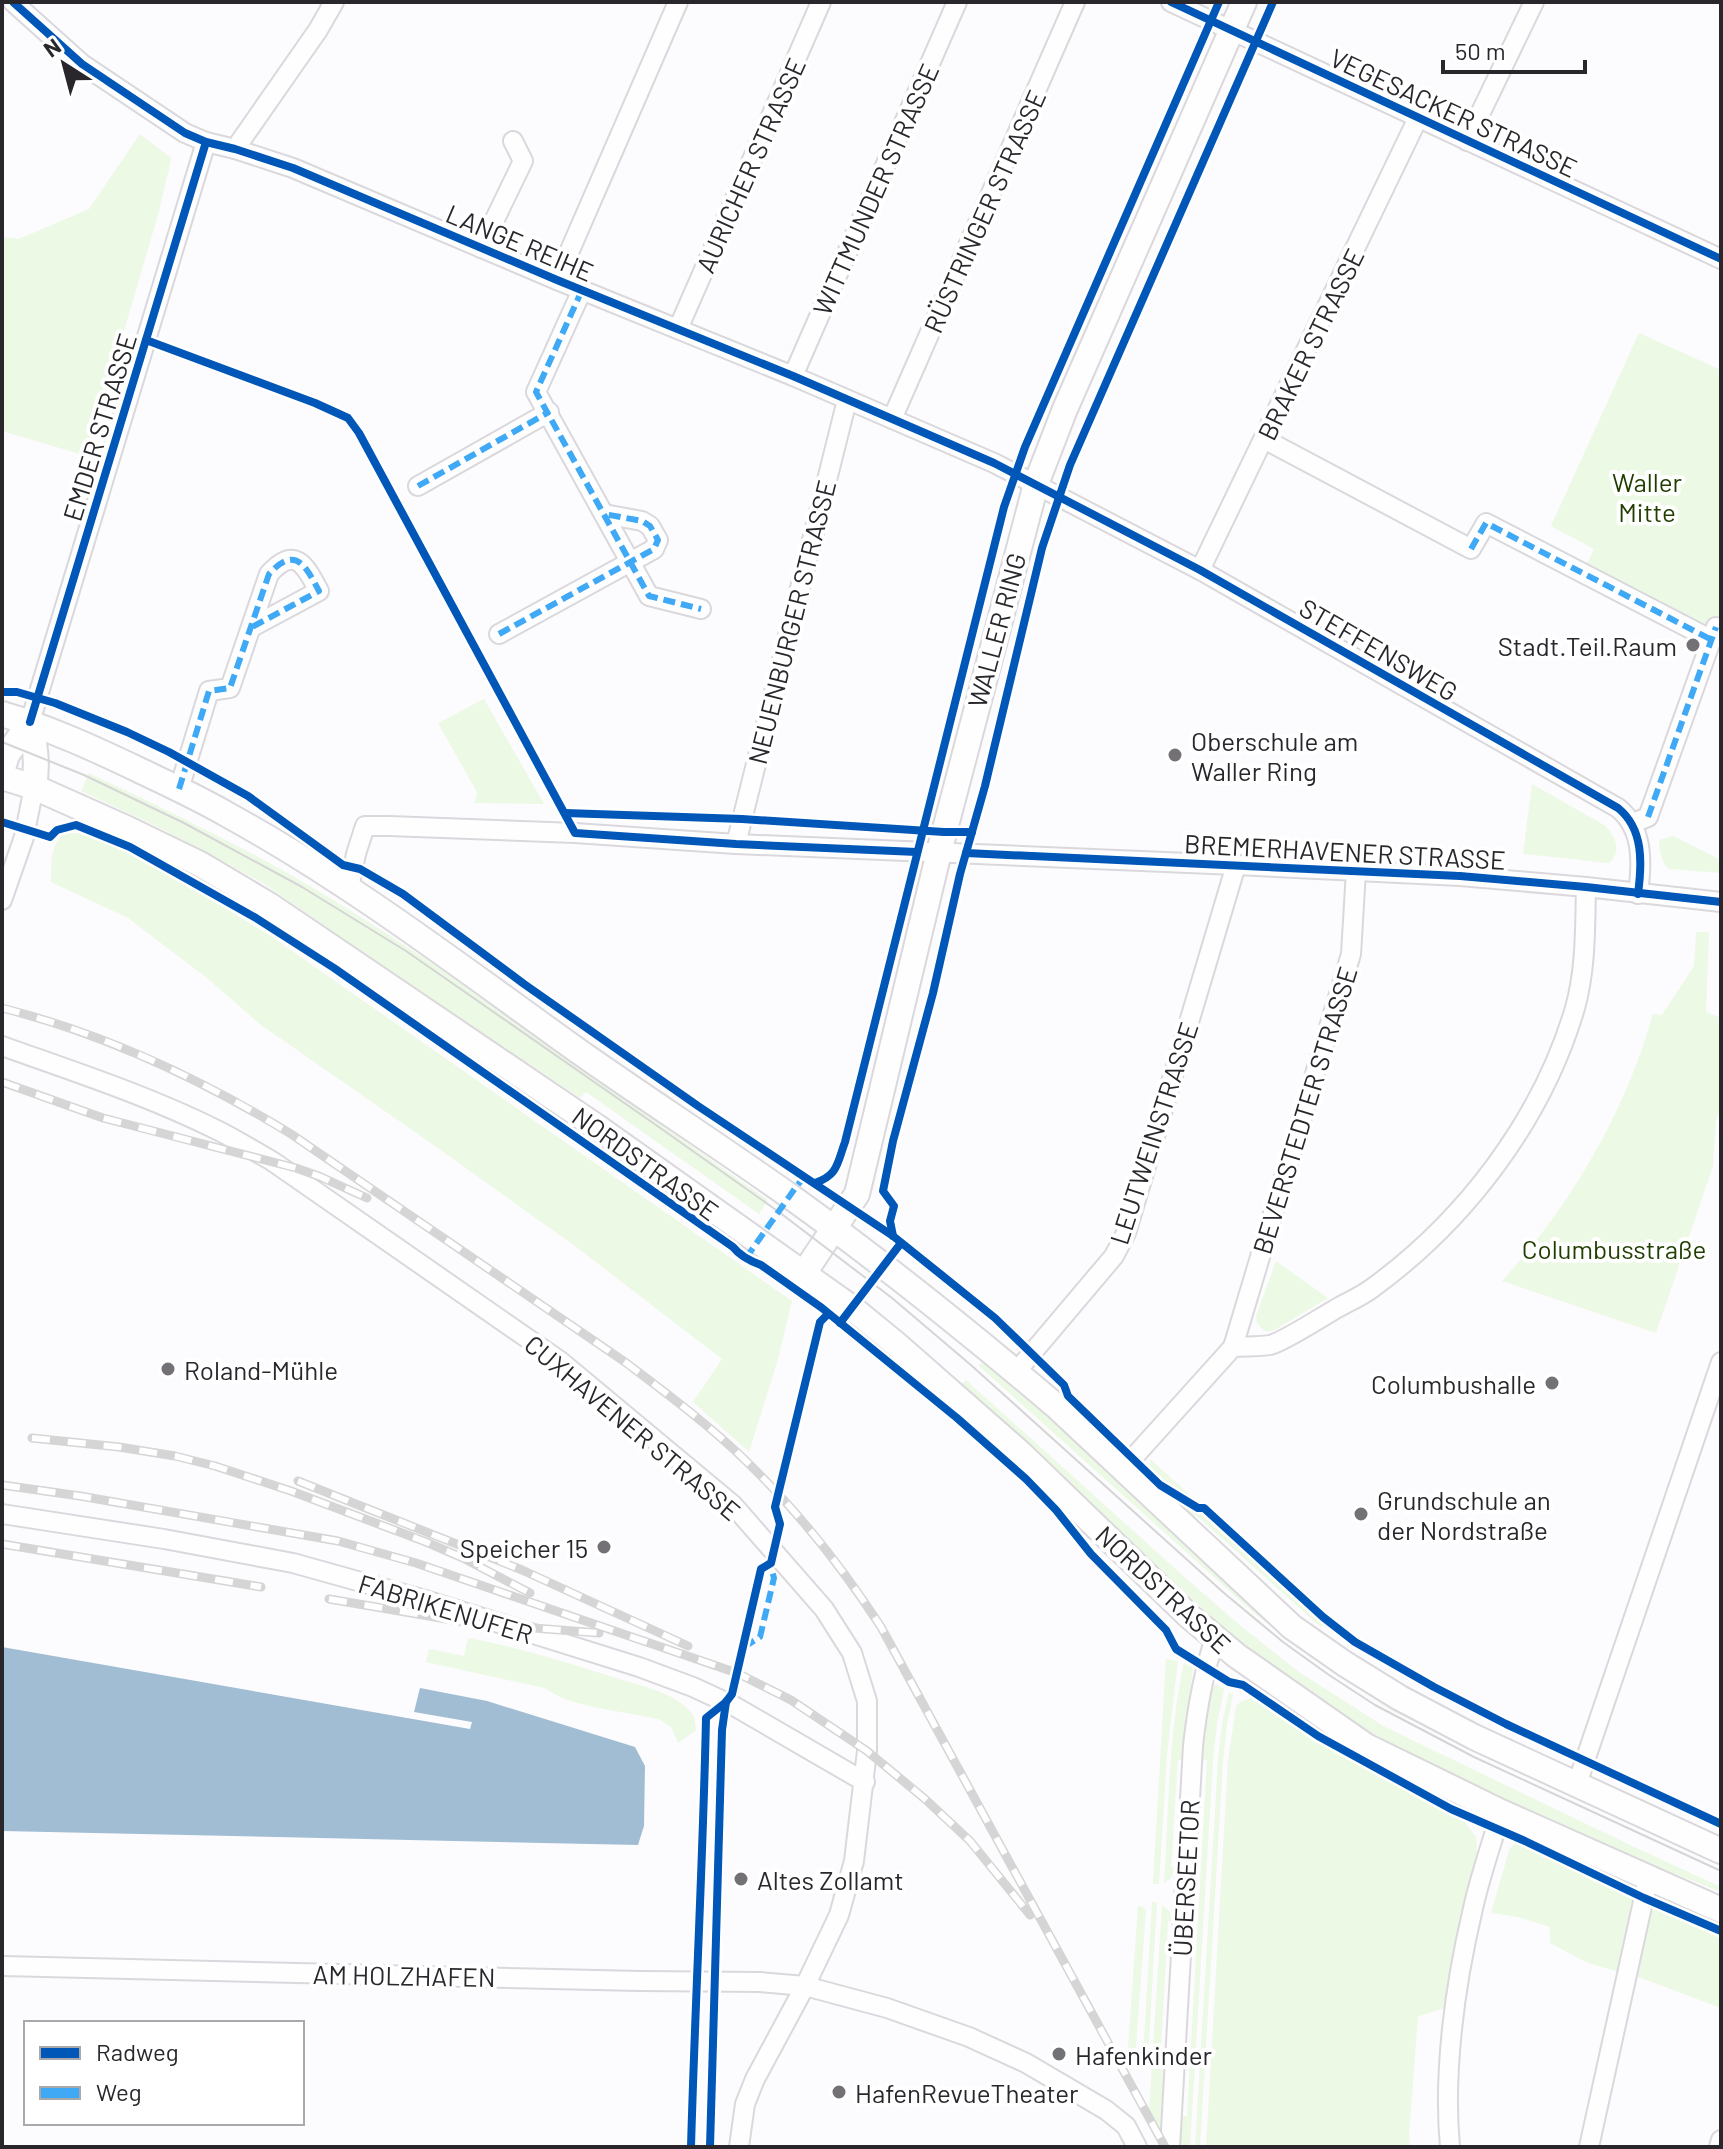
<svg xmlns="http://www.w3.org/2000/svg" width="1723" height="2149" viewBox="0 0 1723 2149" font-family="Barlow,sans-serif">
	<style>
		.green { fill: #ecf9e4 }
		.water { fill: #a0bdd4 }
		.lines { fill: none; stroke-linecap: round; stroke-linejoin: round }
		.minor-casing { stroke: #dad8dc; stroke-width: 22 }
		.major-casing { stroke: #dad8dc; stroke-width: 28 }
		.minor { stroke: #fffeff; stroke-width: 18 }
		.major { stroke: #fffeff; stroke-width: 24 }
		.tram { stroke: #d5d5d5; stroke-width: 2 }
		.rail-casing { stroke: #d5d5d5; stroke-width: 9 }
		.rail { stroke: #fff; stroke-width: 6; stroke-dasharray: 18; stroke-linecap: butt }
		.quiet { stroke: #3fa9f5; stroke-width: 6; stroke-dasharray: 12 6; stroke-linecap: butt }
		.cycleway-casing { stroke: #fff; stroke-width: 13 }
		.cycleway { stroke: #0057b8; stroke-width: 8 }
		.poi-dot { fill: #737175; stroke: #fff; stroke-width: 3 }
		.labels { text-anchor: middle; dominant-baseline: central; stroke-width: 8; stroke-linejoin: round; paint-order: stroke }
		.street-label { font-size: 26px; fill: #29272c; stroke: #fff }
		.park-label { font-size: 26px; fill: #1f3e00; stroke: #fff }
		.poi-label { font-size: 26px; fill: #29272c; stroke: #fff; text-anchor: start }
	</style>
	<rect width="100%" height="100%" fill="#fcfbfd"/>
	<g class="green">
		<path d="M140 134 171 158 170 164 158 215 87 456 2 431V237L19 239 89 209Z"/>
		<path d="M1639 333 1721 370V647L1581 576 1594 549 1551 526Z"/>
		<path d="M484 699 544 804 475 803 477 792 438 723Z"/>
		<path d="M89 773C165 809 242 846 315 889 472 983 618 1096 768 1200L759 1214 586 1092 580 1098 528 1063 487 1040 263 883 156 826 81 791Z"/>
		<path d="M1532 784 1604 825C1615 836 1623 851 1609 863L1523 854Z"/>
		<path d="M67 833H79L103 841 183 882 275 939 792 1301 778 1359 749 1452 693 1402 722 1359 575 1246 428 1141 261 1025 207 978 128 918 51 882C52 865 49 841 67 833Z"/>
		<path d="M1673 836 1721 860V873L1669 869C1660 860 1660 852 1659 840Z"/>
		<path d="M1696 932H1709L1706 1012 1721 1018V1107L1716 1120 1713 1166 1656 1333 1502 1281C1571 1205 1625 1113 1653 1014L1662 1015 1694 966Z"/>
		<path d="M1276 1261 1328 1298 1273 1331H1264L1257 1323 1256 1316Z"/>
		<path d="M985 1359 1077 1442 1258 1610 1721 1862V1866L1392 1711 1310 1657 1254 1613 979 1366Z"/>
		<path d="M966 1380 1190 1582 1242 1627 1299 1672 1385 1727 1630 1845 1721 1887V1892L1612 1849 1450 1776 1344 1718 1240 1644 1115 1526 960 1386Z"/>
		<path d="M1150 1459 1194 1499 1191 1502 1167 1488 1150 1471Z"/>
		<path d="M1173 1498 1201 1512 1324 1625 1321 1627 1315 1622 1197 1516 1184 1514 1171 1500Z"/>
		<path d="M468 1638C519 1647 569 1663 619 1679 641 1686 669 1691 687 1708 695 1715 695 1720 696 1730L678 1743 672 1728 659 1719 593 1707 564 1699 544 1688 426 1662 429 1649 464 1656Z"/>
		<path d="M1166 1659 1178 1661 1167 1755 1159 1884H1153Z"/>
		<path d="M1184 1663 1193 1668 1182 1760H1178L1171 1867 1175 1868 1171 1878 1164 1883C1169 1810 1168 1735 1184 1663Z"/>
		<path d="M1215 1684 1224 1689 1217 1724 1213 1760 1190 2147H1178L1180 2116H1187L1207 1760 1201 1759 1209 1696Z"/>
		<path d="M1229 1692 1233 1695 1227 1724 1223 1761 1200 2147H1195L1218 1760 1222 1724Z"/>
		<path d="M1254 1697 1336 1750 1445 1807 1461 1817 1476 1837 1477 1857 1462 1911 1446 2008 1418 2016 1409 2134 1410 2147H1206L1228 1761 1236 1706 1242 1701Z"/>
		<path d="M1514 1844H1522L1618 1891 1721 1938V2008L1641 1978 1588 1963 1550 1943V1927L1518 1917 1491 1913 1509 1850Z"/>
		<path d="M1152 1902 1157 1903 1148 2058H1143Z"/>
		<path d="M1162 1905 1170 1912 1172 1921H1168L1160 2069 1164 2070 1160 2129 1149 2111Z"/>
		<path d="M1138 1906 1143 1907 1146 1911 1135 2059 1128 2049Z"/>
	</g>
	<path class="water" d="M2 1647 470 1729 472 1722 414 1712 420 1688 487 1701 635 1747 645 1766 644 1826 638 1845 2 1831Z"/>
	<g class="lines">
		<g class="minor-casing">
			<g id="minor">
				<path d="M13 2 82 64 185 133 206 142 235 149 293 168 557 280 793 376 994 463 1200 570 1618 808C1644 829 1642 864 1638 894"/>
				<path d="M1171 2 1721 259"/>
				<path d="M1467 141 1534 2"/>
				<path d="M235 149 318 30 334 2"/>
				<path d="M481 248 523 161 513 141"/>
				<path d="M557 280 678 2"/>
				<path d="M582 290 536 392 649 596 701 609"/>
				<path d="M678 329 821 2"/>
				<path d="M793 376 957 2"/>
				<path d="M892 419 1075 2"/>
				<path d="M1264 439 1471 549 1486 523 1712 640"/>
				<path d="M418 486 549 412"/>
				<path d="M1200 570 1418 118"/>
				<path d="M499 634 654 549 658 540 650 526 642 521 604 514"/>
				<path d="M30 722 206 142"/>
				<path d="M179 789 209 691 230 688 269 574C296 544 306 567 319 591L252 627"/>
				<path d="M1633 823 1648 817 1716 627"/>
				<path d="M736 844 847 400"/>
				<path d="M349 888 356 854 365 826H389L575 833 736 844 1236 865 1460 876 1586 887 1721 902"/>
				<path d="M2 900 24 837 34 787"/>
				<path d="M2 1046C75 1072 149 1096 219 1131 237 1140 254 1151 272 1161L560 1361 733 1505 824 1609 852 1653 867 1701V1751L854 1861 839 1915 805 1986 755 2079 745 2104 739 2147"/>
				<path d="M1233 1347 1351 954 1356 871"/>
				<path d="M1016 1372 1114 1256 1126 1233 1236 865"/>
				<path d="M1123 1469 1233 1347C1245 1346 1258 1347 1270 1345 1283 1342 1320 1318 1334 1310 1346 1303 1360 1297 1371 1289 1465 1221 1542 1120 1575 1008 1586 969 1585 927 1586 887"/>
				<path d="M2 1514 164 1539 293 1563 422 1599 639 1667 693 1687 734 1706 865 1782"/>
				<path d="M1577 1784 1721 1362"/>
				<path d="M2 1966 640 1981 760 1982 805 1986 887 2008 969 2037 1026 2063 1106 2110 1126 2126 1137 2147"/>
				<path d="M1170 2147 1193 1746C1197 1709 1203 1674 1215 1638"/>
				<path d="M1450 2147C1443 2073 1455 1985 1472 1913 1479 1879 1491 1846 1501 1812"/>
				<path d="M1589 2147 1648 1879"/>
				<path d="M1719 2147 1721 2140"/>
			</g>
		</g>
		<g class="major-casing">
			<g id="major">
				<path d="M2 714C49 728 93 748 137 769 168 784 199 798 228 815 352 883 466 971 581 1053 651 1102 722 1148 791 1197 883 1263 970 1333 1056 1406L1292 1627 1345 1664 1400 1698 1474 1737 1721 1851"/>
				<path d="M30 722C35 746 38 762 34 787"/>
				<path d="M2 771 7 755 30 722"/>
				<path d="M2 777 34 787 128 829 200 864 269 905 597 1127 852 1308 896 1344 1019 1452 1189 1616 1237 1656 1366 1746 1501 1812 1721 1910"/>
				<path d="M804 1273 857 1194 939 852 1036 484 1065 409 1244 2"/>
			</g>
		</g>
		<use href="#minor" class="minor"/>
		<use href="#major" class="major"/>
		<path class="tram" d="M2 742 84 775 184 823 302 887 406 951 656 1125 779 1212 892 1298 972 1366 1224 1593 1283 1642 1329 1675 1375 1705 1474 1757 1721 1871"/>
		<g class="rail-casing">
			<g id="rail">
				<path d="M2 1008C105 1034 201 1079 291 1134L625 1362C666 1393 708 1424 745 1460 797 1510 842 1567 881 1627L1165 2147"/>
				<path d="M2 1082 103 1118 296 1168 321 1177 367 1198"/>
				<path d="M32 1438 119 1447 175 1456 215 1466 291 1491 426 1542 463 1558 530 1593"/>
				<path d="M298 1481 522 1570 688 1646"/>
				<path d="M2 1485 80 1496 338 1541 416 1563 737 1673 791 1700 867 1751 925 1799 970 1841 1030 1915"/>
				<path d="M2 1544 261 1587"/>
				<path d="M329 1599 470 1623 599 1633"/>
			</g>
		</g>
		<use href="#rail" class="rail"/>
		<g class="quiet">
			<path d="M582 290 536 392 649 596 701 609"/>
			<path d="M418 486 549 412"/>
			<path d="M1471 549 1486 523 1712 640"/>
			<path d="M499 634 654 549 658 540 650 526 642 521 604 514"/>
			<path d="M179 789 209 691 230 688 269 574C296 544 306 567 319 591L252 627"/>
			<path d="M1648 817 1716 627"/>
			<path d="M746 1258 796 1187 800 1182 806 1179"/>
			<path d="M744 1647 760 1637 774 1578 770 1564"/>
		</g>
		<g class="cycleway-casing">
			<g id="cycleway">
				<path d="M13 2 82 64 185 133 206 142 235 149 293 168 557 280 793 376 994 463 1200 570 1618 808C1644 829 1642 864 1638 894"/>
				<path d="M1171 2 1721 259"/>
				<path d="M146 340 315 403 348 418 359 433 575 833 736 844 917 852"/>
				<path d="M2 692H17L55 703 127 732 169 752 248 796 343 865 360 869 403 894 524 984 698 1106 893 1236 995 1318 1064 1385 1068 1396 1160 1485 1198 1508H1204L1323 1617 1355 1642 1434 1687 1506 1724 1721 1824"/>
				<path d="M30 722 206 142"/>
				<path d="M565 813 742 819 944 832H972"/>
				<path d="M2 822 50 837 57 830 76 825 130 847 256 918 334 968 733 1247C740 1256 750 1261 761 1265L822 1308 957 1418 1026 1479 1056 1510 1091 1554 1166 1630 1176 1649 1229 1682 1243 1685 1318 1736 1451 1809 1525 1841 1644 1898 1721 1931"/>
				<path d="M966 853 1460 876 1586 887 1721 902"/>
				<path d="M815 1183C838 1175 837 1164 845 1142L1004 507 1025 447 1219 2"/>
				<path d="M893 1236 890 1221 894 1206 883 1191 893 1141 933 993 960 874 985 786 1042 548 1070 465 1273 2"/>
				<path d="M840 1323 901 1243"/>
				<path d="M691 2147C695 2004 703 1861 706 1718L726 1702 732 1694 761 1569 771 1563 780 1524 775 1507 820 1322 828 1314"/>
				<path d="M710 2147 722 1730 726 1702"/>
			</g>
		</g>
		<use href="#cycleway" class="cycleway"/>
	</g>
	<g class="poi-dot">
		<circle cx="1693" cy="645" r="8"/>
		<circle cx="1175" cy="755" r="8"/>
		<circle cx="168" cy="1369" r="8"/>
		<circle cx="1552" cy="1383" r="8"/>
		<circle cx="1361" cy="1514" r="8"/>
		<circle cx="604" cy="1547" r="8"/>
		<circle cx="741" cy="1879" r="8"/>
		<circle cx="1059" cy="2054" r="8"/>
		<circle cx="839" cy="2092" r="8"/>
	</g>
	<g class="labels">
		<g class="street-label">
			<text transform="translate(1454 112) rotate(25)">VEGESACKER STRASSE</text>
			<text transform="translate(750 165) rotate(-66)">AURICHER STRASSE</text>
			<text transform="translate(875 189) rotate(-66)">WITTMUNDER STRASSE</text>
			<text transform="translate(984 211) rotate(-66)">RÜSTRINGER STRASSE</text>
			<text transform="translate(520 242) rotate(23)">LANGE REIHE</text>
			<text transform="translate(1310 344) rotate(-64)">BRAKER STRASSE</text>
			<text transform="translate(99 427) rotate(-73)">EMDER STRASSE</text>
			<text transform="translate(791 622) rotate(-76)">NEUENBURGER STRASSE</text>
			<text transform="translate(996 630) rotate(-75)">WALLER RING</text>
			<text transform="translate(1379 649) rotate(30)">STEFFENSWEG</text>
			<text transform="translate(1345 851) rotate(3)">BREMERHAVENER STRASSE</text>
			<text transform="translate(1304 1110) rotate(-73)">BEVERSTEDTER STRASSE</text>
			<text transform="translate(1153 1133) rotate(-72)">LEUTWEINSTRASSE</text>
			<text transform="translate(646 1163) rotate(36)">NORDSTRASSE</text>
			<text transform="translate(633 1427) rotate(40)">CUXHAVENER STRASSE</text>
			<text transform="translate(1164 1589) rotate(43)">NORDSTRASSE</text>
			<text transform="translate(446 1608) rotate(17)">FABRIKENUFER</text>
			<text transform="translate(1185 1878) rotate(-87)">ÜBERSEETOR</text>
			<text transform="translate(404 1975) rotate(1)">AM HOLZHAFEN</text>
		</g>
		<g class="park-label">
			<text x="1647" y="481">Waller<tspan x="1647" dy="30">Mitte</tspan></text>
			<text x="1614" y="1248">Columbusstraße</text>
		</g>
		<g class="poi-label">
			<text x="1677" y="645" text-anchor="end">Stadt.Teil.Raum</text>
			<text x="1191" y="740">Oberschule am<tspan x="1191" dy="30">Waller Ring</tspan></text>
			<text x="184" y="1369">Roland-Mühle</text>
			<text x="1536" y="1383" text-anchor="end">Columbushalle</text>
			<text x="1377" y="1499">Grundschule an<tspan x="1377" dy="30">der Nordstraße</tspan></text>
			<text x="588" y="1547" text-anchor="end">Speicher 15</text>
			<text x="757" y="1879">Altes Zollamt</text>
			<text x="1075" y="2054">Hafenkinder</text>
			<text x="855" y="2092">HafenRevueTheater</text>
		</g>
	</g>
	<rect width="1723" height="2149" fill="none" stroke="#29272c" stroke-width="8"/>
	<rect x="24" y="2021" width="280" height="104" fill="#ffffff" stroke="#a9a9ab" stroke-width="2"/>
	<rect x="40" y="2047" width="40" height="12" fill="#0057b8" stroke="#a9a9ab" stroke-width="2"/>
	<text x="96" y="2061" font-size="24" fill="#29272c">Radweg</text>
	<rect x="40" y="2087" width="40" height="12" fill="#3fa9f5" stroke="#a9a9ab" stroke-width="2"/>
	<text x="96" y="2101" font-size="24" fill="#29272c">Weg</text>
	<g transform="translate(64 64) rotate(324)" stroke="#ffffff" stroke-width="6" paint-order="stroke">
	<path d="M0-6L14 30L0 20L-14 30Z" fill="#29272c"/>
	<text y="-12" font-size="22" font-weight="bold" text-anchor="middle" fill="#29272c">N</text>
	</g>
	<path d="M1443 60v12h142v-12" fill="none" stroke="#29272c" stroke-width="4"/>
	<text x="1455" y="60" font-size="24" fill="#29272c" stroke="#ffffff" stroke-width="6" paint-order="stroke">50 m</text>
</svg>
